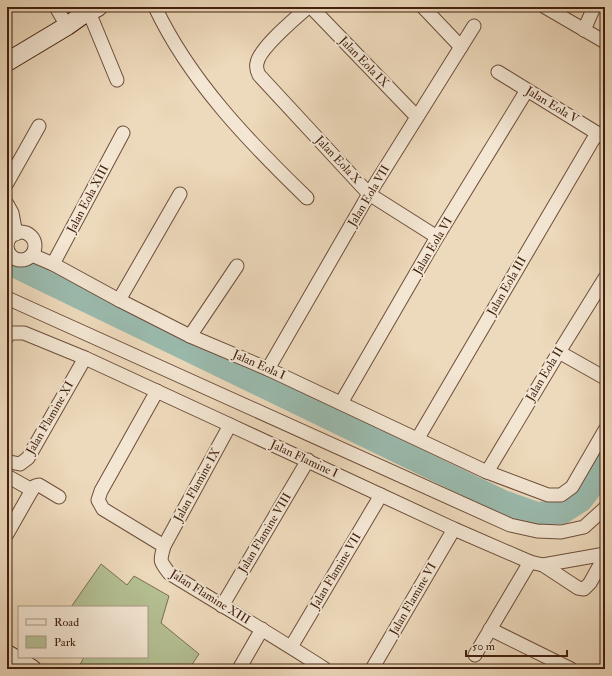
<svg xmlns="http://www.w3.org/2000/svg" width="612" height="676" viewBox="0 0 612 676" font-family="'IM FELL Double Pica',serif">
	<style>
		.green { fill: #b4c093; stroke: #7b7051 }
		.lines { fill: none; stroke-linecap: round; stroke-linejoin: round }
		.river { stroke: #9abaad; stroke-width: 24 }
		.street-casing { stroke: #6d4e3a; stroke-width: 15 }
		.secondary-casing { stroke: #42200f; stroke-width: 20 }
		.street { stroke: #f3e6d3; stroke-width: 13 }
		.secondary { stroke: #f3e6d3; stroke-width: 18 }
		.labels { text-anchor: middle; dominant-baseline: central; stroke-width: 4; stroke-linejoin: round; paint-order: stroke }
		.street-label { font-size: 12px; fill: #42200f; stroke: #f3e6d3 }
	</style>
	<rect width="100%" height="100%" fill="#edd9bb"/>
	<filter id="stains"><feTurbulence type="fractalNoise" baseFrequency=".005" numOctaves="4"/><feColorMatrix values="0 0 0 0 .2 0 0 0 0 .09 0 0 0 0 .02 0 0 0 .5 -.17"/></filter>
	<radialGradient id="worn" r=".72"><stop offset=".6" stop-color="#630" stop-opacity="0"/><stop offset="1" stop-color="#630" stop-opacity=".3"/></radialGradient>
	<path class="green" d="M101 564 127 585 134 576 169 596 161 623 199 654 189 669H78L84 657H147V607H71Z"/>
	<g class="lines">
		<path class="river" d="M7 262 503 502 537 514 562 512 581 500 595 482 605 465"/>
		<g class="street-casing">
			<g id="street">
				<path d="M56 7 67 26"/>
				<path d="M155 7C190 81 249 142 307 198"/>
				<path d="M308 7C295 19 260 47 257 63 256 67 257 71 259 75L369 194 437 237"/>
				<path d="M311 7 417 117"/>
				<path d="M423 7 461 47"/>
				<path d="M545 7 605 42"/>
				<path d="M89 12 117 80"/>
				<path d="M584 30 594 7"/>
				<path d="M498 72 605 138"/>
				<path d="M7 183 39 126"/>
				<path d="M7 204 12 213 16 234"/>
				<circle cx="21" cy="246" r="14"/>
				<path d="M32 255 53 264 119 300 190 336 268 369 487 472 548 495H561L572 487 605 430"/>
				<path d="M53 264 123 133"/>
				<path d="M7 298 510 525 537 531 561 532 584 527 605 508"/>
				<path d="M119 300 180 194"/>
				<path d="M190 336 237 266"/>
				<path d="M7 337 10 333H24L85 358 230 425 454 529 530 562 543 565 605 554"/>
				<path d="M559 352 605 378"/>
				<path d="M268 369 369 194 474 26"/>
				<path d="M157 391 101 491 98 500 103 509 164 546C160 561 159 560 169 573 221 605 274 636 325 669"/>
				<path d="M341 403 437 237 527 90"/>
				<path d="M418 438 597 133"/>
				<path d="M7 460 10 462 20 464 28 458 85 358"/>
				<path d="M487 472 559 352 605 278"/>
				<path d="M7 476 32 490"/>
				<path d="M7 534 32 490 35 486 39 485 59 497"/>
				<path d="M164 546 230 425"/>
				<path d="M543 565 578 588 584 589 590 583 605 556"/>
				<path d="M222 606 308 460"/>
				<path d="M490 629 571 669"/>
				<path d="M291 647 381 495"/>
				<path d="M475 655 530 562"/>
				<path d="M239 669 262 629"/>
				<path d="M372 669 454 529"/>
			</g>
		</g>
		<g class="secondary-casing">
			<g id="secondary">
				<path d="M7 62 67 26 81 16 98 7"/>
				<path d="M7 654 32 669"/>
			</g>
		</g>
		<use href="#street" class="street"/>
		<use href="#secondary" class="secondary"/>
	</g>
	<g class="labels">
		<g class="street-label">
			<text transform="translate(364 62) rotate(46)">Jalan Eola IX</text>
			<text transform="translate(552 105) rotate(31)">Jalan Eola V</text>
			<text transform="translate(338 160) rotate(47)">Jalan Eola X</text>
			<text transform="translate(369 196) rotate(-59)">Jalan Eola VII</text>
			<text transform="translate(88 199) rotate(-62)">Jalan Eola XIII</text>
			<text transform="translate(433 246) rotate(-59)">Jalan Eola VI</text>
			<text transform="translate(507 286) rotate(-60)">Jalan Eola III</text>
			<text transform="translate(259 365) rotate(24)">Jalan Eola I</text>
			<text transform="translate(545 374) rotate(-59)">Jalan Eola II</text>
			<text transform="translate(50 418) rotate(-60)">Jalan Flamine XI</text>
			<text transform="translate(304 459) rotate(25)">Jalan Flamine I</text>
			<text transform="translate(197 485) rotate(-61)">Jalan Flamine IX</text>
			<text transform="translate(265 533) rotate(-59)">Jalan Flamine VIII</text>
			<text transform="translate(336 571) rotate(-59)">Jalan Flamine VII</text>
			<text transform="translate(210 597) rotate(32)">Jalan Flamine XIII</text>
			<text transform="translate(413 599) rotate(-60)">Jalan Flamine VI</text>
		</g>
	</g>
	<rect width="612" height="676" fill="none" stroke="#edd9bb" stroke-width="24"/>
	<rect x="8" y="8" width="596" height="660" fill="none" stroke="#42200f" stroke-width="2"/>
	<rect x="12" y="12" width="588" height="652" fill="none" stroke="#42200f"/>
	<rect x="18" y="606" width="130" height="52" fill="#f3e6d3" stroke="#ac9785"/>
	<rect x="26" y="619" width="20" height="6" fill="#f3e6d3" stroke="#ac9785"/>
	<text x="54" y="626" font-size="12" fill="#42200f">Road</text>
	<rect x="26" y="636" width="20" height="12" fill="#b4c093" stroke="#ac9785"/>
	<text x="54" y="646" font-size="12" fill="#42200f">Park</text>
	<path d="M466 650v6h101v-6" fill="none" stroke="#42200f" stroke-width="2"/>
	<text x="472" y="650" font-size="12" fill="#42200f" stroke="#f3e6d3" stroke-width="3" paint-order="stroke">50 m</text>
	<rect width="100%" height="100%" filter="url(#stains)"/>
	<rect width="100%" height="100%" fill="url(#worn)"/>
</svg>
